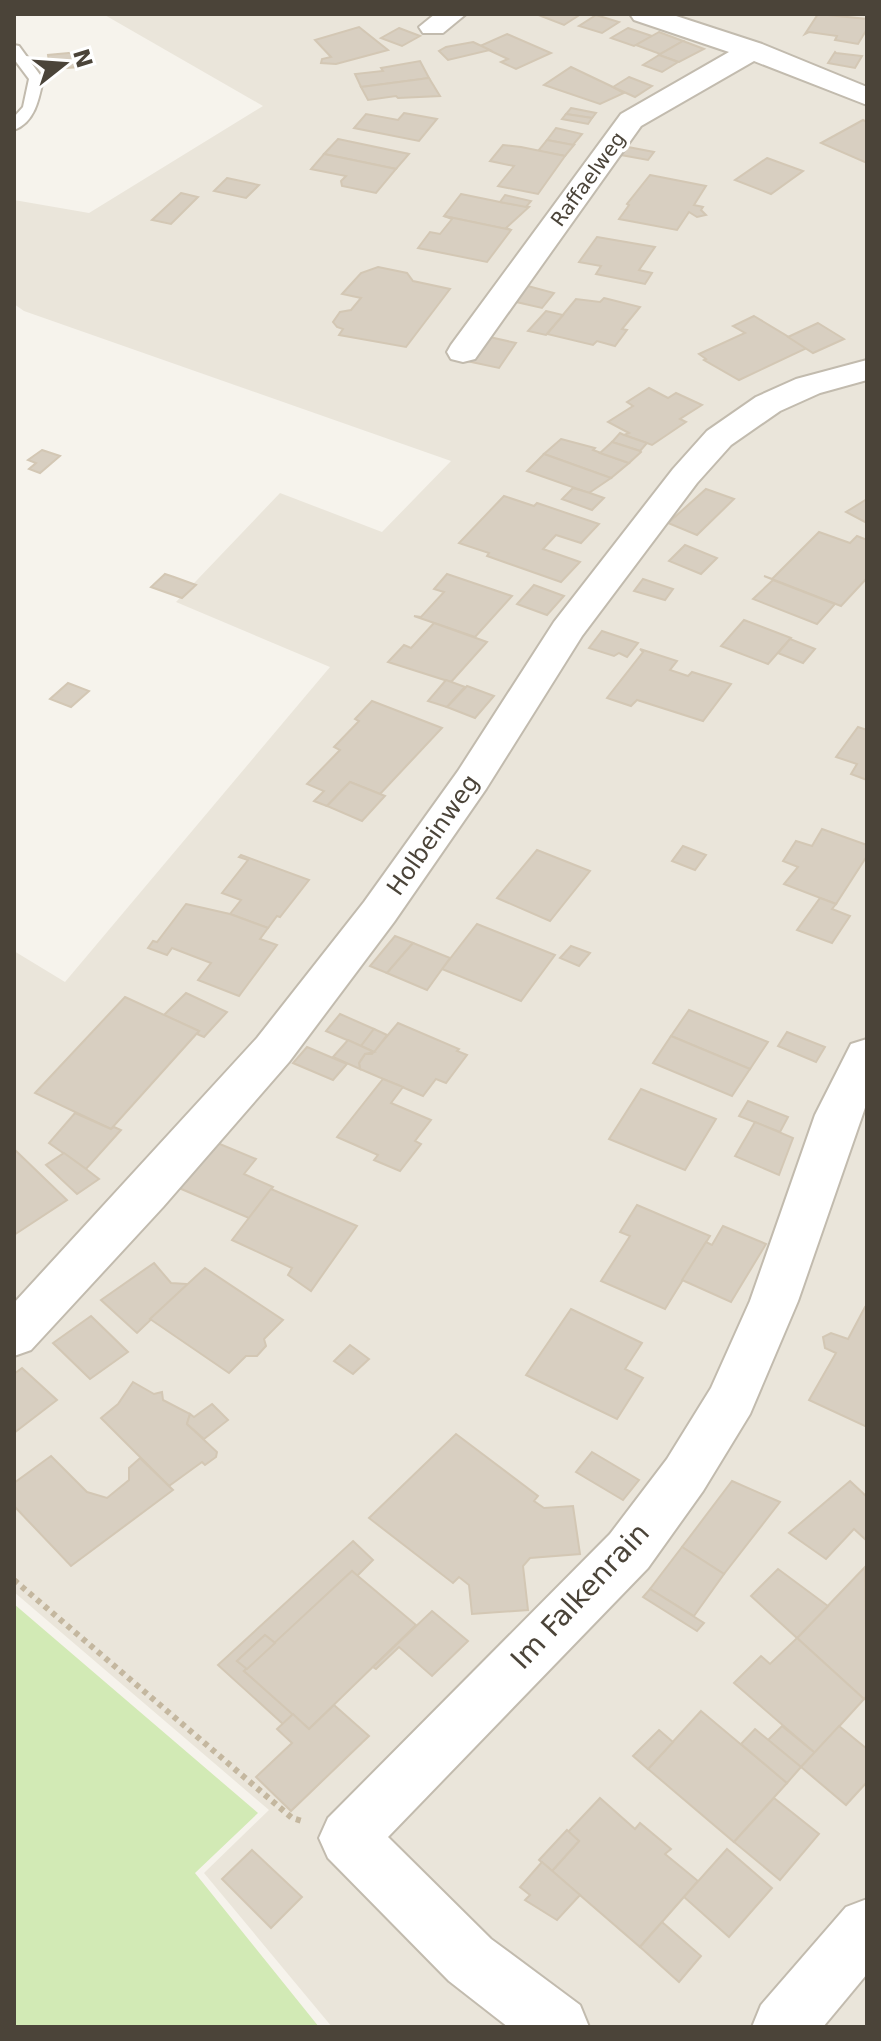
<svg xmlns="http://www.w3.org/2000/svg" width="881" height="2041" viewBox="0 0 881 2041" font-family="'DejaVu Sans',sans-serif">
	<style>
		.residential { fill: #eae5da }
		.green { fill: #d2eab5 }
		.building { fill: #d8cfc1; stroke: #d3c7b4; stroke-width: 2 }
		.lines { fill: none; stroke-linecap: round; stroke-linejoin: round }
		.service-casing { stroke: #c2bbae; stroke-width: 4 }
		.minor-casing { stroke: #c2bbae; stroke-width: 4 }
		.path { stroke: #c4b79f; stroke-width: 6; stroke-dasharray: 5 5; stroke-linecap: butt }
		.service { fill: #fff; fill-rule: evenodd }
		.minor { fill: #fff; fill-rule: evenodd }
		.labels { text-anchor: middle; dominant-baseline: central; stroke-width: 7; stroke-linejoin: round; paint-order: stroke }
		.far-street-label { font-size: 20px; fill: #4b4439; stroke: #fff }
		.street-label { font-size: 24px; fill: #4b4439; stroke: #fff }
		.near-street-label { font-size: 28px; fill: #4b4439; stroke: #fff }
	</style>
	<rect width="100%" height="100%" fill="#f6f3ec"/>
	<path class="residential" d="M103 14H867V2027H332L204 1873 269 1810 14 1592V951L65 982 330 667 176 602 280 493 382 532 451 461 24 311 14 304V200L89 213 263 106Z"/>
	<path class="green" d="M14 1604 258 1813 195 1873 319 2027H14Z"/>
	<g class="building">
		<path d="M536 14H581L564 25Z"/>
		<path d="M818 14 867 19V29L858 44 835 40 837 36 809 32 805 34Z"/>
		<path d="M596 15 619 22 602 33 579 26Z"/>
		<path d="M359 27 388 50 336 64 321 63 322 59 331 57 315 40Z"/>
		<path d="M399 28 420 36 402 46 381 38Z"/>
		<path d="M628 28 652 36 634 46 611 38Z"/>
		<path d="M659 32 683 41 660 54 636 45Z"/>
		<path d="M507 34 551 53 516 69 501 62 508 59 480 46Z"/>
		<path d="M683 41 704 49 679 62 659 55Z"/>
		<path d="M473 42 490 50 448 60 439 51 446 47Z"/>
		<path d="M79 52 81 67 50 69 48 55Z"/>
		<path d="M835 52 836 53 862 56 855 68 828 63Z"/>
		<path d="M659 55 678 62 662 72 643 65Z"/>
		<path d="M420 61 429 78 361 87 355 74 383 71 381 68Z"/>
		<path d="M571 67 613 87 624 93 600 104 544 85Z"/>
		<path d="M629 77 652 86 635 97 613 87Z"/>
		<path d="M429 78 440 96 398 98 396 96 368 100 361 87Z"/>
		<path d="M571 108 596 113 592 118 566 114Z"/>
		<path d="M404 113 437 119 419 141 354 128 366 114 398 120Z"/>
		<path d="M566 114 592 118 588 124 562 119Z"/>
		<path d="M863 120 867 122V163L821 143Z"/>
		<path d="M556 128 582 134 573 145 547 140Z"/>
		<path d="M338 139 409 154 396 169 324 154Z"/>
		<path d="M547 140 573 145H574L565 156 538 151Z"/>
		<path d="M503 145 521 147 565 156 538 194 498 186 514 166 490 161Z"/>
		<path d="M628 147 654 152 648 160 621 155Z"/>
		<path d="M324 154 396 169 376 193 342 186 341 181 346 176 311 169Z"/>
		<path d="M767 158 803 171 771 194 735 180Z"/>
		<path d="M650 175 706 186 694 205 703 207 701 210 706 215 697 217 689 212 677 230 619 219 629 205 627 204Z"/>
		<path d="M227 178 259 185 246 198 214 191Z"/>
		<path d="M181 193 198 197 171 224 152 220Z"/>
		<path d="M461 194 500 202 529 207 506 228 511 230 444 216Z"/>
		<path d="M505 195 531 201 526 207 500 202Z"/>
		<path d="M444 216 511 230 487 262 418 248 430 232 440 234 452 219Z"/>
		<path d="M597 237 655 247 639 270 652 273 645 284 596 274 601 266 579 262Z"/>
		<path d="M378 267 407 273 413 281 450 289 406 347 339 335 343 329 337 327 333 322 340 312 351 310 361 298 342 294 361 273Z"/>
		<path d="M524 285 554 293 542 308 512 301Z"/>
		<path d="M604 298 640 307 622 329 627 330 615 346 597 341 593 345 547 334 576 299 600 302Z"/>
		<path d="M546 311 563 315 546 335 528 331Z"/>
		<path d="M754 316 807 348 739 380 704 360 706 359 699 354 745 333 733 326Z"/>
		<path d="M818 323 844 339 813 353 788 337Z"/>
		<path d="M485 336 516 343 499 368 467 361Z"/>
		<path d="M649 388 668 398 676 393 702 405 680 419 686 422 652 445 624 435 629 433 608 422 633 406 627 402Z"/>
		<path d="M620 433 624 435 647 443 640 451 612 442Z"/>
		<path d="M561 439 595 448 593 450 629 463 611 478 544 454Z"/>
		<path d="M612 442 640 451 641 452 629 463 600 453Z"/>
		<path d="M42 450 60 456 40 473 29 469 36 463 28 460Z"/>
		<path d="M544 454 611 478 589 493 527 471Z"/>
		<path d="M573 488 590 493 604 498 592 510 562 499Z"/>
		<path d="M706 489 734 499 697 535 668 523Z"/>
		<path d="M504 496 534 506 537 503 599 524 581 543 556 535 543 549 580 562 561 582 487 556 489 553 459 543Z"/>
		<path d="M867 499V523L846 512Z"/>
		<path d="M819 532 850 543 857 536 867 540V578L841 606 764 576 772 579Z"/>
		<path d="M685 545 717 558 701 574 669 561Z"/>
		<path d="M165 574 174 577 196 585 182 598 151 587Z"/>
		<path d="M447 574 512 596 475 637 414 616 421 617 444 592 434 589Z"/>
		<path d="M643 579 673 589 665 600 634 591Z"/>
		<path d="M773 580 835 604 817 624 753 599Z"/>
		<path d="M534 585 564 596 547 615 517 604Z"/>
		<path d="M744 620 791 638 768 664 721 646Z"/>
		<path d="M434 623 487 642 451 682 388 662 404 645 411 648Z"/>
		<path d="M602 631 638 643 627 657 619 653 614 656 589 648Z"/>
		<path d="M790 639 815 649 803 663 778 653Z"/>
		<path d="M640 649 677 661 670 670 688 676 692 672 731 684 703 721 637 700 631 706 607 698 643 652Z"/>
		<path d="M446 680 465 687 447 707 428 701Z"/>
		<path d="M68 683 89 691 71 707 50 699Z"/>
		<path d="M467 686 494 696 475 718 447 707Z"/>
		<path d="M372 701 442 728 380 794 350 782 327 806 314 801 324 791 307 784 340 750 334 747 359 721 355 719Z"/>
		<path d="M858 727 867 730V780L851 774 857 764 836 757Z"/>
		<path d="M350 782 385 796 362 821 327 806Z"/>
		<path d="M822 829 867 845V856L836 904 784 884 798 867 783 861 796 841 812 846Z"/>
		<path d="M683 846 706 855 695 870 672 861Z"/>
		<path d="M537 850 590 871 550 921 497 898Z"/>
		<path d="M241 855 309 880 280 917 277 916 268 928 230 914 241 900 222 893 248 860 239 857Z"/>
		<path d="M820 898 836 904 832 909 850 916 832 943 797 930Z"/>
		<path d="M186 904 230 914 268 928 260 939 277 945 239 996 198 980 211 963 172 948 167 955 148 948 153 941 157 942Z"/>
		<path d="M477 924 555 955 521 1001 442 969Z"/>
		<path d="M395 936 413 943 387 973 370 966Z"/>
		<path d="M413 943 450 958 427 990 387 973Z"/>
		<path d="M571 946 590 953 579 966 560 958Z"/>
		<path d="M186 993 227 1012 204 1037 197 1034 199 1031 164 1015Z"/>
		<path d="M125 997 199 1031 111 1129 35 1093Z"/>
		<path d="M689 1010 768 1042 750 1069 671 1036Z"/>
		<path d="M340 1014 374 1029 361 1046 326 1031Z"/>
		<path d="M398 1023 459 1049 457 1051 467 1055 446 1083 436 1079 423 1096 360 1069 359 1063 365 1054H372Z"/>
		<path d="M374 1029 387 1035 374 1052 361 1046Z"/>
		<path d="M787 1032 825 1047 816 1062 778 1046Z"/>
		<path d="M671 1036 750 1069 732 1096 653 1063Z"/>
		<path d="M348 1040 374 1052 365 1054 359 1063 360 1069 333 1057Z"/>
		<path d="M307 1047 347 1064 333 1080 293 1063Z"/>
		<path d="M383 1079 403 1087 391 1103 431 1120 415 1141 421 1144 400 1171 374 1160 378 1155 337 1137Z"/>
		<path d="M641 1089 716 1119 685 1170 609 1139Z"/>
		<path d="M748 1101 788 1117 780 1132 739 1116Z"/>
		<path d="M75 1113 111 1129 114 1127 121 1130 86 1169 49 1143Z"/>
		<path d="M755 1122 793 1138 779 1175 735 1156Z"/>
		<path d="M215 1142 256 1159 244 1174 273 1187 249 1218 179 1188Z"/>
		<path d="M14 1149 67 1200 14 1235Z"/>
		<path d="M64 1153 86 1169 99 1179 77 1194 46 1165Z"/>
		<path d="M271 1189 357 1226 311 1291 288 1275 292 1268 232 1240Z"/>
		<path d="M637 1205 710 1236 665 1309 601 1281 630 1236 620 1232Z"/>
		<path d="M723 1226 766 1244 731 1302 682 1280 706 1242 712 1245Z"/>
		<path d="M154 1263 171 1283 188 1284 137 1333 101 1300Z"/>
		<path d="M205 1268 283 1320 264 1339 266 1346 257 1356H246L229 1373 150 1319Z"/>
		<path d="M865 1307 867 1308V1427L809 1400 836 1353 825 1348 823 1337 831 1333 848 1339Z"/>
		<path d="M571 1309 642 1343 625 1369 643 1378 617 1419 526 1375Z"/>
		<path d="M91 1316 128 1352 90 1379 53 1343Z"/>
		<path d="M350 1345 369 1359 353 1374 334 1361Z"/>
		<path d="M22 1368 57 1400 14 1433V1374Z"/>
		<path d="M133 1382 154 1394 162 1392 163 1400 190 1414 187 1424 217 1452 216 1457 205 1465 202 1462 169 1486 101 1418 118 1404Z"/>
		<path d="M212 1404 228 1420 204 1439 187 1424 190 1414 194 1417Z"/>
		<path d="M456 1434 538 1496 534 1501 544 1508 573 1506 580 1554 530 1558 523 1566 528 1610 472 1614 469 1585 459 1577 453 1583 369 1518Z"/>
		<path d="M592 1452 639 1480 623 1500 576 1472Z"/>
		<path d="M51 1456 87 1492 107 1498 129 1480V1468L140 1458 173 1490 71 1566 14 1506V1483Z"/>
		<path d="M732 1481 780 1502 724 1574 682 1547Z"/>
		<path d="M850 1481 867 1497V1541L854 1529 826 1559 789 1533Z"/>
		<path d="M353 1541 373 1560 357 1576 352 1571 275 1643 265 1635 237 1661 247 1669 244 1671 293 1714 283 1724 218 1665Z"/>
		<path d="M682 1547 724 1574 694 1616 650 1589Z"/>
		<path d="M865 1567 867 1696 864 1699 797 1638Z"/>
		<path d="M778 1569 828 1606 797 1638 751 1596Z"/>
		<path d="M352 1571 416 1625 309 1729 244 1671Z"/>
		<path d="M650 1589 704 1623 697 1631 643 1597Z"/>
		<path d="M432 1611 468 1641 432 1676 399 1647 376 1669 373 1667Z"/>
		<path d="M265 1635 275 1643 247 1669 237 1661Z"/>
		<path d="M797 1638 864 1699 815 1753 734 1683 761 1656 770 1664Z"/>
		<path d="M334 1705 369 1736 291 1811 256 1777 292 1743 277 1729 293 1714 309 1729Z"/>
		<path d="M701 1711 787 1783 734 1842 648 1769Z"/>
		<path d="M782 1726 815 1753 801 1767 768 1740Z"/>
		<path d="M839 1726 867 1749V1782L846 1805 801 1767Z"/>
		<path d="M755 1729 801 1767 787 1783 741 1744Z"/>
		<path d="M659 1730 673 1742 648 1769 633 1756Z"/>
		<path d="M600 1798 635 1829 640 1823 671 1849 665 1854 698 1881 640 1947 552 1871 579 1841 568 1832Z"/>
		<path d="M774 1798 819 1834 780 1880 734 1842Z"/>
		<path d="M567 1830 579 1841 552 1871 539 1860Z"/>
		<path d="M727 1849 772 1888 729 1937 684 1897Z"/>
		<path d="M252 1850 302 1897 271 1928 222 1879Z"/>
		<path d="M542 1862 580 1895 557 1920 525 1900 530 1895 520 1887Z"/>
		<path d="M662 1922 701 1956 679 1982 640 1947Z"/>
	</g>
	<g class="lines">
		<g class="service-casing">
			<path id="service" d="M14 45 19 46 43 79C39 99 35 122 14 130V117L23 107 29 79 14 59Z"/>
		</g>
		<g class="minor-casing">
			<g id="minor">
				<path d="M435 14H466L443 33H423L419 27Z"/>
				<path d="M630 14H670L762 44 867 87V105L754 61 641 126 475 359 463 362 451 359 447 352 451 345 621 114 729 52 634 20Z"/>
				<path d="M867 360V380L820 393 780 411 731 445 697 483 582 636 486 789 394 922 289 1062 163 1207 31 1350 14 1356V1303L257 1038 364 902 458 771 554 622 673 469 707 431 756 397 796 379Z"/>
				<path d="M867 1039V1102L798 1301 750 1414 703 1491 648 1568 388 1837 491 1939 580 2005 589 2027H508L449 1981 328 1858 319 1838 328 1818 610 1534 667 1459 711 1388 750 1301 815 1115 851 1044Z"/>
				<path d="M867 1899V1974L823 2027H752L761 2005 846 1907Z"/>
			</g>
		</g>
		<path class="path" d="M14 1580 292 1818 302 1821"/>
		<use href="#service" class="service"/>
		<use href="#minor" class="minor"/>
	</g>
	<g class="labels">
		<g class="far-street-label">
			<text transform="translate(588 179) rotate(-54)">Raffaelweg</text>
		</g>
		<g class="street-label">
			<text transform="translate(433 835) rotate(-55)">Holbeinweg</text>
		</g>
		<g class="near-street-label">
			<text transform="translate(580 1596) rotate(-47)">Im Falkenrain</text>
		</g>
	</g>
	<rect width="881" height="2041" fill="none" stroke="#4b4439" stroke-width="32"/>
	<g transform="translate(64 64) rotate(73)" stroke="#ffffff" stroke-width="6" paint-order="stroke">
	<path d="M0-6L14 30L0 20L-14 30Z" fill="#4b4439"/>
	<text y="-12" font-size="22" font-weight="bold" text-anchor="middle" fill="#4b4439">N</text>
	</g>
</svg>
